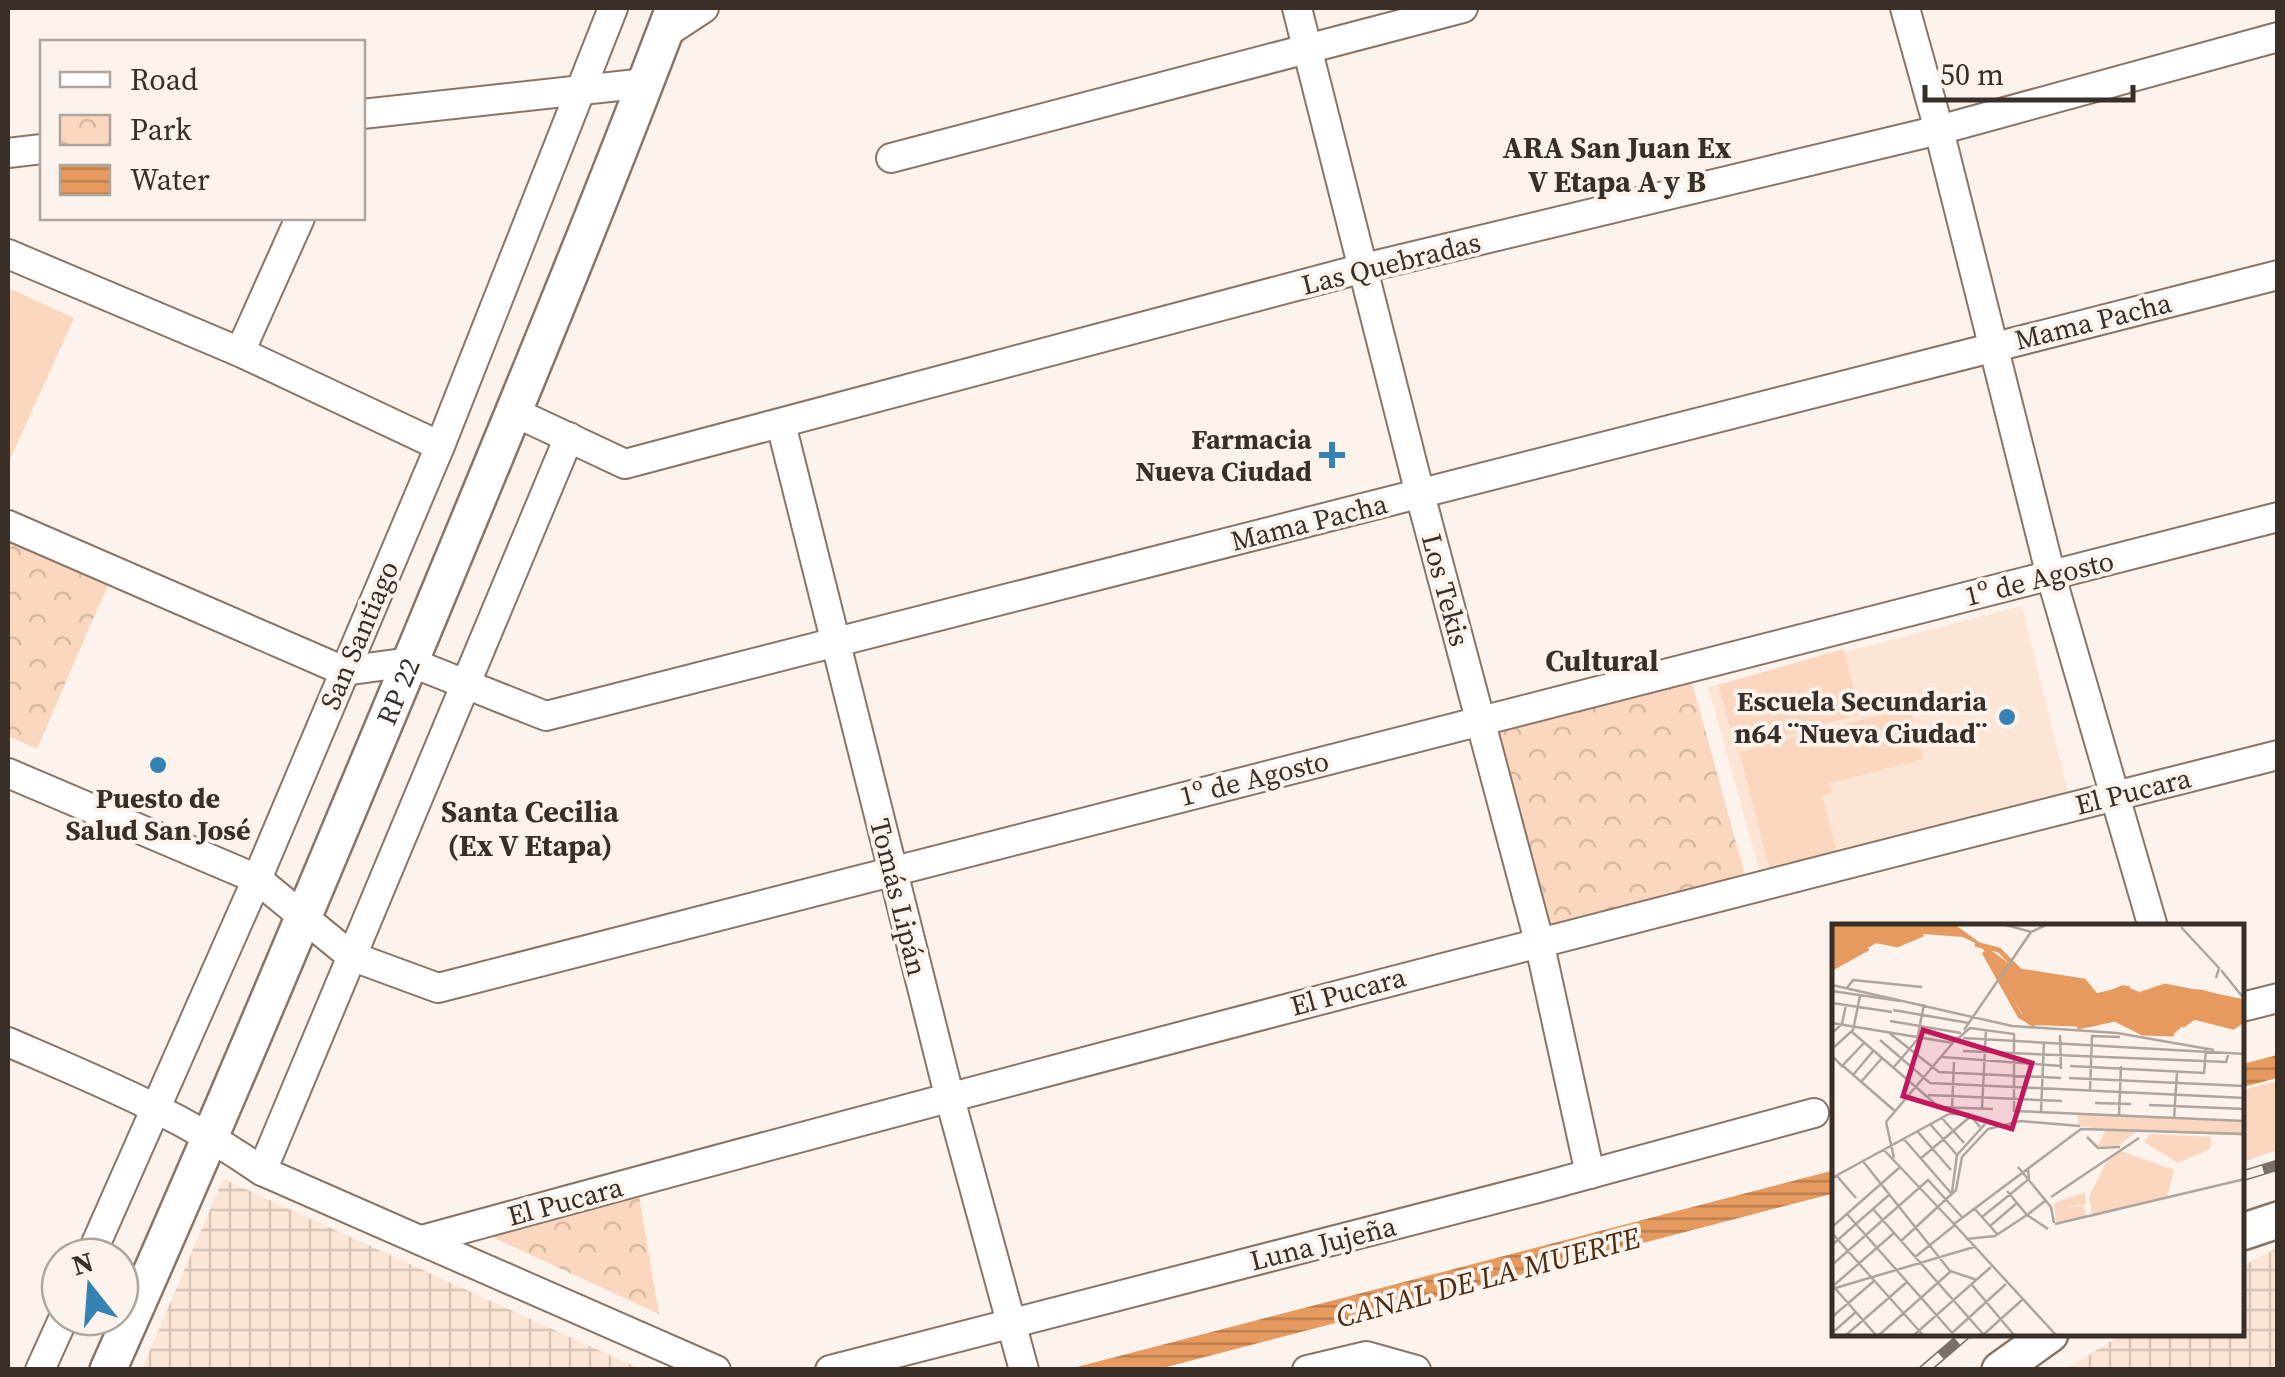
<svg xmlns="http://www.w3.org/2000/svg" width="2285" height="1377" viewBox="0 0 2285 1377" font-family="'Source Serif 4',serif">
	<style>
		.built { fill: #fce5d5 }
		.industrial { fill: url(#industrial-grid) }
		.grass { fill: #fad7be }
		.park { fill: url(#park-crowns) }
		.water { fill: url(#water-rules) }
		.lines { fill: none; stroke-linecap: round; stroke-linejoin: round }
		.minor-casing { stroke: #887567; stroke-width: 32 }
		.tertiary-casing { stroke: #887567; stroke-width: 40 }
		.minor { stroke: #fff; stroke-width: 28 }
		.tertiary { stroke: #fff; stroke-width: 35 }
		.rail-casing { stroke: #79706a; stroke-width: 11 }
		.rail { stroke: #fcf3ed; stroke-width: 8; stroke-dasharray: 22; stroke-linecap: butt }
		.poi-dot { fill: #3682b5; stroke: #fcf3ed; stroke-width: 4 }
		.labels { text-anchor: middle; dominant-baseline: central; stroke-width: 8; stroke-linejoin: round; paint-order: stroke }
		.street-label { font-size: 28px; fill: #382f29; stroke: #fcf3ed }
		.poi-label { font-size: 28px; font-weight: bold; fill: #382f29; stroke: #fcf3ed; text-anchor: end }
		.neighbourhood-label { font-size: 30px; font-weight: bold; fill: #382f29; stroke: #fcf3ed }
		.water-label { font-size: 30px; font-style: italic; fill: #4d2e15; stroke: #fcf3ed }
		.inset-river { fill: none; stroke: #e79a5f; stroke-width: 5 }
		.inset-road { fill: none; stroke: #aea59f; stroke-width: 2.5 }
		.view { fill: #c2185b; fill-opacity: 0.15; stroke: #c2185b; stroke-width: 5 }
		.inset-edge { fill: none; stroke: #382f29; stroke-width: 5 }
	</style>
	<defs>
		<pattern id="industrial-grid" width="8" height="8" patternUnits="userSpaceOnUse" patternTransform="scale(2.5)"><rect width="8" height="8" fill="#fce5d5"/><path d="M0 4h8M4 0v8" fill="none" stroke="#d9c5b7"/></pattern>
		<pattern id="park-crowns" width="20" height="18" patternUnits="userSpaceOnUse" patternTransform="scale(2.5)"><rect width="20" height="18" fill="#fad7be"/><path d="M2 6a3 3 0 1 1 6 0M12 15a3 3 0 1 1 6 0" fill="none" stroke="#d7b9a3"/></pattern>
		<pattern id="water-rules" width="6" height="5" patternUnits="userSpaceOnUse" patternTransform="scale(2.5)"><rect width="6" height="5" fill="#e79a5f"/><path d="M0 2.5h6" fill="none" stroke="#bc7e4e"/></pattern>
	</defs>
	<rect width="100%" height="100%" fill="#fcf3ed"/>
	<path class="built" d="M2022 606 2069 797 1762 880 1708 687Z"/>
	<g class="industrial">
		<path d="M223 1179 640 1369H142Z"/>
		<path d="M2277 1248V1369H2067L2121 1335 2242 1334 2243 1266Z"/>
	</g>
	<g class="grass">
		<path d="M8 288 74 318 8 464Z"/>
		<path d="M1843 649 1861 714 1736 749 1718 685Z"/>
		<path d="M1910 707 1923 759 1830 783 1832 793 1822 796 1838 857 1771 874 1739 752Z"/>
		<path d="M2277 1081V1150L2243 1162V1090Z"/>
	</g>
	<g class="park">
		<path d="M8 530 112 575 37 749 8 736Z"/>
		<path d="M1691 679 1748 886 1553 940 1495 734Z"/>
		<path d="M639 1196 659 1314 479 1231Z"/>
	</g>
	<g class="water">
		<path d="M2277 1055V1078L2243 1087V1064Z"/>
		<path d="M1835 1170V1193L1159 1369H1069Z"/>
	</g>
	<g class="lines">
		<g class="minor-casing">
			<g id="minor">
				<path d="M1297 8 1420 494 1539 941 1590 1174"/>
				<path d="M1905 8 1939 130 2051 576 2153 927"/>
				<path d="M672 29 704 8"/>
				<path d="M362 114 646 83"/>
				<path d="M8 153 42 149"/>
				<path d="M891 158 1463 8"/>
				<path d="M8 254 240 352 440 446"/>
				<path d="M240 352 300 218"/>
				<path d="M514 412 625 464 1364 268 1939 130 2278 37"/>
				<path d="M781 424 949 1095 1024 1370"/>
				<path d="M8 525 344 671 410 662 546 716 2278 275"/>
				<path d="M8 773 257 879 351 956 438 988 2278 517"/>
				<path d="M2242 1007 2278 998"/>
				<path d="M8 1042C98 1081 180 1114 262 1171L716 1370"/>
				<path d="M262 1171 569 437"/>
				<path d="M422 1240C1038 1071 1657 911 2278 755"/>
				<path d="M90 1257 257 879 440 446 613 8"/>
				<path d="M40 1370 64 1317"/>
				<path d="M830 1370 1538 1188 1814 1113"/>
				<path d="M1307 1370 1366 1356 1416 1370"/>
			</g>
		</g>
		<g class="tertiary-casing">
			<g id="tertiary">
				<path d="M2242 1232 2278 1220"/>
				<path id="s1" d="M108 1370C213 1135 312 897 411 660 501 443 591 227 674 8"/>
				<path d="M2000 1370 2050 1334"/>
			</g>
		</g>
		<use href="#minor" class="minor"/>
		<use href="#tertiary" class="tertiary"/>
		<g class="rail-casing">
			<g id="rail">
				<path d="M2242 1176 2278 1165"/>
				<path d="M1924 1370 1966 1334"/>
			</g>
		</g>
		<use href="#rail" class="rail"/>
	</g>
	<g class="poi-dot">
		<path d="M1327 440h10v10h10v10h-10v10h-10v-10h-10v-10h10z"/>
		<circle cx="2007" cy="717" r="10"/>
		<circle cx="158" cy="765" r="10"/>
	</g>
	<g class="labels">
		<g class="street-label">
			<text transform="translate(1391 263) rotate(-14)">Las Quebradas</text>
			<text transform="translate(2093 321) rotate(-14)">Mama Pacha</text>
			<text transform="translate(1309 522) rotate(-14)">Mama Pacha</text>
			<text transform="translate(2039 578) rotate(-14)">1º de Agosto</text>
			<text transform="translate(1446 590) rotate(75)">Los Tekis</text>
			<text transform="translate(359 635) rotate(-67)">San Santiago</text>
			<text stroke="none"><textPath href="#s1" startOffset="738">RP 22</textPath></text>
			<text transform="translate(1254 778) rotate(-14)">1º de Agosto</text>
			<text transform="translate(2133 791) rotate(-14)">El Pucara</text>
			<text transform="translate(899 897) rotate(76)">Tomás Lipán</text>
			<text transform="translate(1348 991) rotate(-15)">El Pucara</text>
			<text transform="translate(565 1201) rotate(-15)">El Pucara</text>
			<text transform="translate(1323 1243) rotate(-14)">Luna Jujeña</text>
		</g>
		<g class="poi-label">
			<text x="1312" y="439">Farmacia<tspan x="1312" dy="32">Nueva Ciudad</tspan></text>
			<text x="1987" y="701">Escuela Secundaria<tspan x="1987" dy="32">n64 ¨Nueva Ciudad¨</tspan></text>
			<text x="158" y="798" text-anchor="middle">Puesto de<tspan x="158" dy="32">Salud San José</tspan></text>
		</g>
		<g class="neighbourhood-label">
			<text x="1617" y="147">ARA San Juan Ex<tspan x="1617" dy="34">V Etapa A y B</tspan></text>
			<text x="1602" y="660">Cultural</text>
			<text x="530" y="811">Santa Cecilia<tspan x="530" dy="34">(Ex V Etapa)</tspan></text>
		</g>
		<g class="water-label">
			<text transform="translate(1488 1277) rotate(-15)">CANAL DE LA MUERTE</text>
		</g>
	</g>
	<g transform="translate(1832 924)">
		<rect width="412" height="412" fill="#fcf3ed"/>
		<path d="M253 268 254 280 234 283 252 282 254 294 224 298 222 279Z" fill="#fad7be"/>
		<path d="M246 190 412 197V212L305 207 286 222H265L274 206 247 202ZM319 210 379 213 378 225 346 239 312 218ZM289 227 342 246 335 274 260 293 257 272 275 237Z" fill="#fad7be"/>
		<path d="M0 1H123L188 47 252 57 264 72 291 61 314 71 325 62 372 66 412 78V95L401 103 362 93 339 112 311 109 283 95 259 103 197 101 149 22 131 13 91 10 65 21 48 17 0 44Z" fill="#e79a5f"/>
		<path class="inset-river" d="M42 16 65 21 91 10M143 20 167 26 188 47 252 57 264 72 298 64M152 28 188 92 203 101M0 44 36 24M309 70 333 62 413 78M350 102 362 93 401 103 413 95M245 103 283 95 311 109 342 110"/>
		<path class="inset-road" d="M174 1 199 8 214 1M349 3 387 44 384 54M389 46 413 76M0 61 180 102 285 109 382 126M15 64 21 56 90 63M0 67 68 77M0 79 60 88M61 86 137 99M58 97 129 109M0 99 121 119M132 106 199 8M20 108 107 183 161 185M56 108 107 148 229 154M0 109 10 100 14 81M228 111 229 145M131 114 413 130M48 116 98 159 413 174M123 117 138 104 182 110V187L413 197M0 125 21 106 28 72M131 127 394 138 397 128M0 132 10 142 33 118M110 133 229 142M11 142 64 188M238 142 372 149 374 126M62 143 85 116 92 80M21 151 42 126M237 154 413 162M29 158 50 134M258 167 260 112 288 113M96 171 230 177M263 179 299 180M317 181 413 185M150 185 154 105M120 186 122 138M209 188 212 118M287 191 289 142M109 193 132 219M342 194 345 148M54 198 124 115M54 198 62 234M98 200 125 231M85 207 119 246M255 213 266 224 288 223M71 214 119 269M51 225 122 300M88 235 139 192M30 236 118 347 145 356M186 243 219 283 222 299M4 251 24 274M0 254 117 190H137L148 203M175 267 195 291 213 277M120 268 125 231 153 200M219 273 307 214M142 284 166 311M41 285 152 411M15 290 122 411M150 293 197 255 196 246M223 300 413 255M158 302 185 279M0 303 67 244M0 309 39 353M134 315 163 312 195 291 216 305M69 317 124 266 130 233 156 205 188 197 248 202M0 321 58 270M83 333 123 301M0 341 96 256 130 293M39 353 91 411M140 361 182 411M1 362 62 309M1 362 44 411M0 365 142 323M0 393 42 357M0 409 24 388M120 409 174 360M14 411 75 358M47 411 118 348M82 411 159 343M151 411 190 376M224 411 122 300 249 205 413 210"/>
		<path class="view" d="M91 106 200 139 180 205 71 172Z"/>
		<rect width="412" height="412" class="inset-edge"/>
	</g>
	<rect width="2285" height="1377" fill="none" stroke="#382f29" stroke-width="20"/>
	<rect x="40" y="40" width="325" height="180" fill="#fcf3ed" stroke="#aea59f" stroke-width="2.5"/>
	<rect x="60" y="72" width="50" height="15" fill="#ffffff" stroke="#aea59f" stroke-width="2.5"/>
	<text x="130" y="90" font-size="30" fill="#382f29">Road</text>
	<rect x="60" y="115" width="50" height="30" fill="url(#park-crowns)" stroke="#aea59f" stroke-width="2.5"/>
	<text x="130" y="140" font-size="30" fill="#382f29">Park</text>
	<rect x="60" y="165" width="50" height="30" fill="url(#water-rules)" stroke="#aea59f" stroke-width="2.5"/>
	<text x="130" y="190" font-size="30" fill="#382f29">Water</text>
	<g transform="translate(90 1287) rotate(343)"><circle r="48" fill="#fcf3ed" stroke="#aea59f" stroke-width="2.5"/>
	<path d="M0-8L18 38L0 25L-18 38Z" fill="#3682b5"/>
	<text y="-15" font-size="28" font-weight="bold" text-anchor="middle" fill="#382f29">N</text>
	</g>
	<path d="M1925 85v15h208v-15" fill="none" stroke="#382f29" stroke-width="5"/>
	<text x="1940" y="85" font-size="30" fill="#382f29" stroke="#fcf3ed" stroke-width="8" paint-order="stroke">50 m</text>
</svg>
